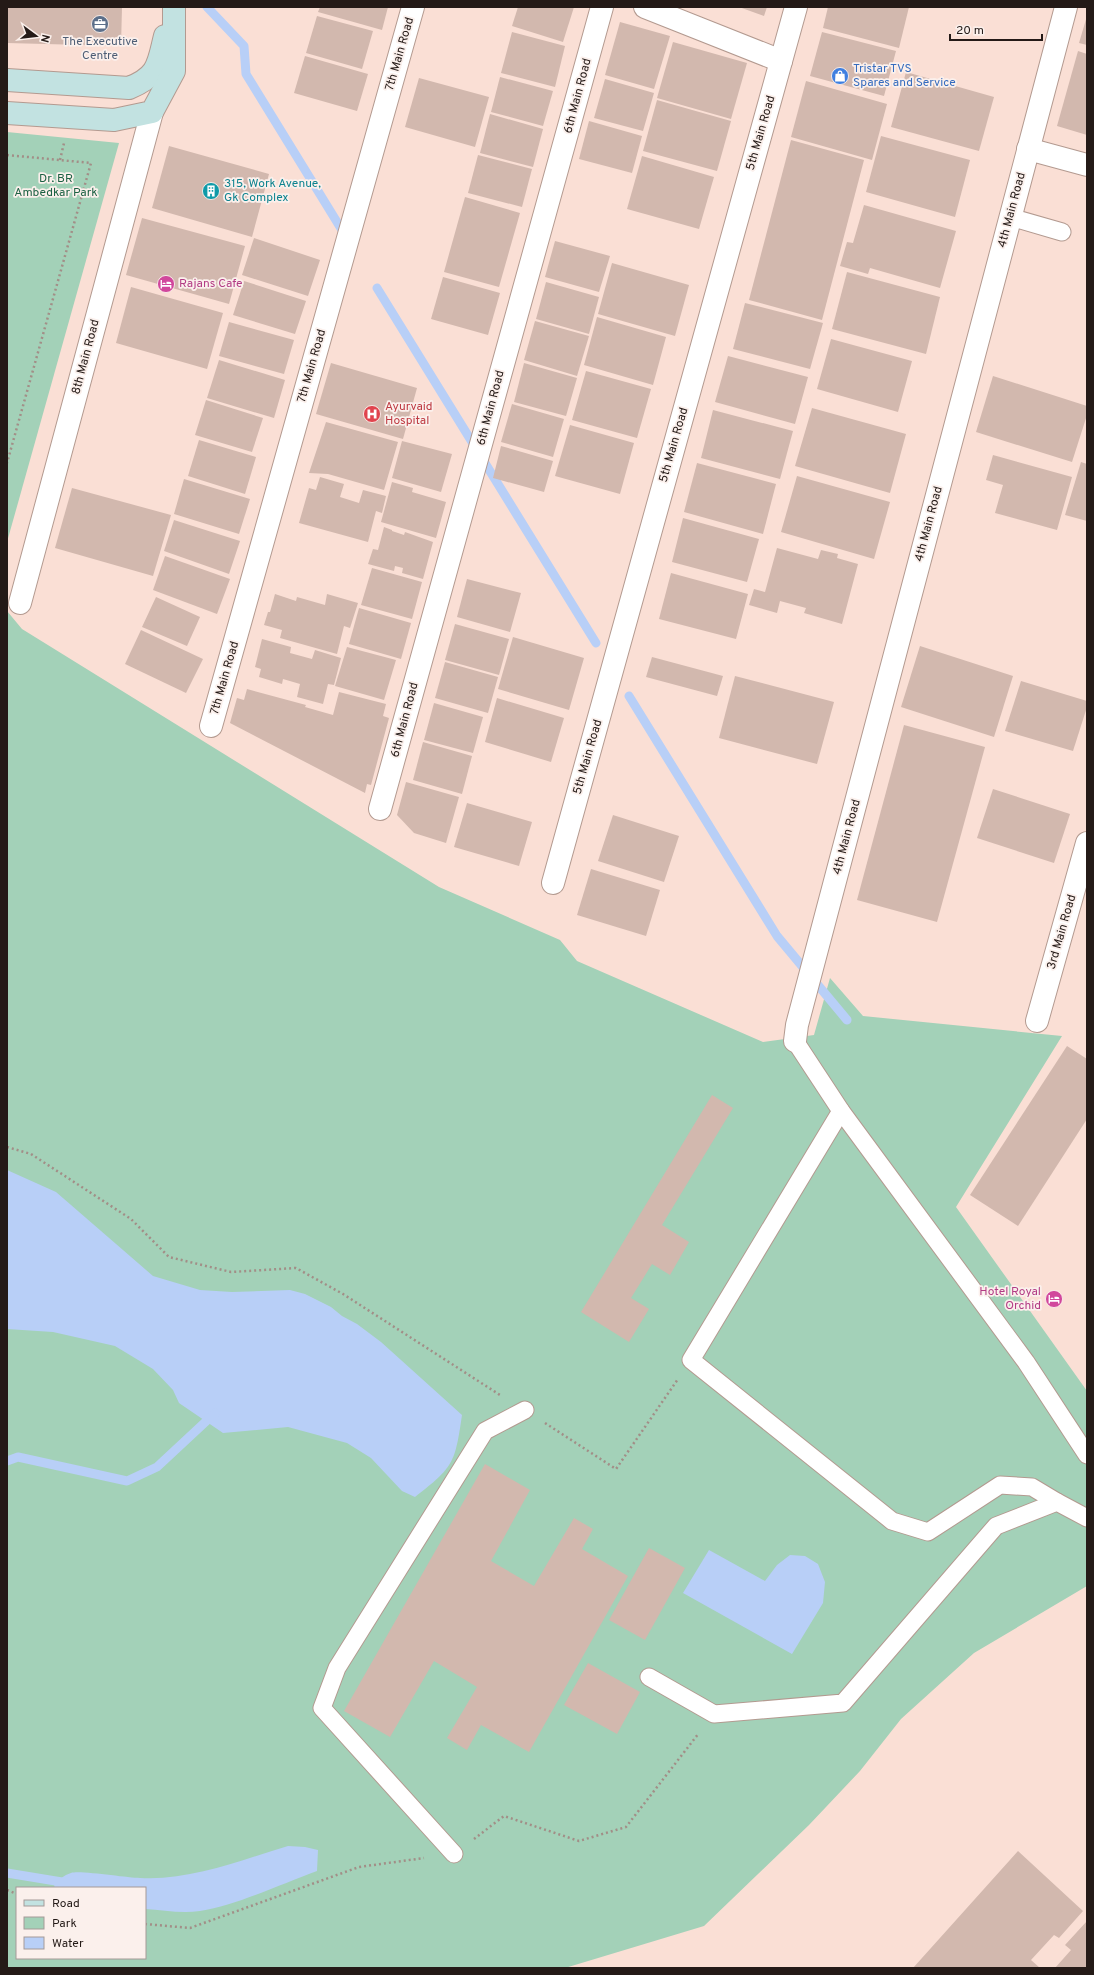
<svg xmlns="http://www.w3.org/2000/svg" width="1094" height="1975" viewBox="0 0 1094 1975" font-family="Overpass,sans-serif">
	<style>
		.green { fill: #a3d1b8; fill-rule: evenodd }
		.water { fill: #b8cff7 }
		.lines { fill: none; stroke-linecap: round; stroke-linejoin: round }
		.stream { stroke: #b8cff7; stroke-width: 9 }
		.building { fill: #d2b8ae }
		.lane-casing { stroke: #b39a90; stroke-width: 19 }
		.street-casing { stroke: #b39a90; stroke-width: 24 }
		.secondary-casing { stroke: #b39a90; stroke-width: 24 }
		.path { stroke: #a28e87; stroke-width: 2.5; stroke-dasharray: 2 3; stroke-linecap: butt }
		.lane { stroke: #fff; stroke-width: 17 }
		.street { stroke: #fff; stroke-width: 22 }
		.secondary { stroke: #c2e2e1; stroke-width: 22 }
		.labels { text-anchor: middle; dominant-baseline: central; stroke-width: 3.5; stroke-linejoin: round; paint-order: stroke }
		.service-label { font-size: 12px; fill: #4e5e75; stroke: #fbf0ec }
		.street-label { font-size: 12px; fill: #241a17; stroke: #fbf0ec }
		.shop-label { font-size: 12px; fill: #366cbe; stroke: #fbf0ec; text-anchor: start }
		.park-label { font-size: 12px; fill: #1c6143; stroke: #fbf0ec }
		.culture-label { font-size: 12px; fill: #0d838f; stroke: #fbf0ec; text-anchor: start }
		.hotel-label { font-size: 12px; fill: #b23c85; stroke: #fbf0ec; text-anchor: start }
		.health-label { font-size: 12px; fill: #be3a42; stroke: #fbf0ec; text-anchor: start }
	</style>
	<rect width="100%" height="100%" fill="#fadfd5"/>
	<g class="green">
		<path d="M7 132 119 143 7 542Z"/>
		<path d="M7 611 22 629 439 887 560 940 577 961 763 1042 814 1035 830 978 863 1016 1062 1036 956 1207 1087 1391V1586L974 1653 901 1719 860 1771 809 1825 704 1926 565 1968H7ZM17 1888H145V1958H17Z"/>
	</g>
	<g class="water">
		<path d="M7 1170 56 1192 153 1276 200 1290 232 1292 290 1290 305 1294 331 1307 342 1316 357 1324 381 1342 462 1415C455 1463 454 1467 415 1497L402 1491 371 1458 347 1443 288 1427 223 1433 179 1403 173 1390 153 1369 115 1346 53 1332 7 1329Z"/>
		<path d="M709 1550 765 1581 777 1565 790 1555 805 1556 818 1564 825 1582 823 1603 792 1654 683 1593Z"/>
		<path d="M288 1846 305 1847 318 1850 317 1871C281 1884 238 1905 200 1911 182 1914 163 1910 145 1909V1888H56L54 1886C58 1880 64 1875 71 1873 80 1870 127 1878 140 1878 190 1881 241 1860 288 1846Z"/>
	</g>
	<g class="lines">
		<g class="stream">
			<path d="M207 7 244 46 246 74 345 235"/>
			<path d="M377 288 596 643"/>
			<path d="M629 696 777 936 847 1020"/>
			<path d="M7 1461 18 1457 127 1481 157 1467 215 1413"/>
			<path d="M7 1873 68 1883"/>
		</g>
	</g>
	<g class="building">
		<path d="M7 7H122L121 46 7 43Z"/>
		<path d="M320 7H388L382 30 318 12Z"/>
		<path d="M518 7H574L563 42 512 26Z"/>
		<path d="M739 7H767L764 16Z"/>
		<path d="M828 7H909L899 48 823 28Z"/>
		<path d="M317 16 373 31 362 69 306 53Z"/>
		<path d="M1087 16V45L1079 43Z"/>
		<path d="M620 22 670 36 654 89 605 75Z"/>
		<path d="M512 32 565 46 555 87 501 73Z"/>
		<path d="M822 32 896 51 884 96 810 76Z"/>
		<path d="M673 42 747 63 731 119 657 98Z"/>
		<path d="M1078 51 1087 54V135L1057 126Z"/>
		<path d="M305 56 368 74 357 111 294 93Z"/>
		<path d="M906 72 994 97 979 151 891 127Z"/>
		<path d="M500 77 553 91 543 126 491 112Z"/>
		<path d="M419 78 489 97 475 147 405 127Z"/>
		<path d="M605 79 654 93 643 131 594 118Z"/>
		<path d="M806 81 887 104 872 160 791 137Z"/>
		<path d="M657 100 731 121 717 171 643 151Z"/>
		<path d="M490 114 543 129 533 167 480 153Z"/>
		<path d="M589 121 642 136 632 173 579 159Z"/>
		<path d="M881 136 970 160 955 217 866 192Z"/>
		<path d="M791 140 864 160 822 320 749 300Z"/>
		<path d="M169 146 269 174 252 237 152 208Z"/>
		<path d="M478 155 532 169 522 207 468 193Z"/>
		<path d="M642 156 714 177 699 229 627 209Z"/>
		<path d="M465 197 520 213 499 287 444 272Z"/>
		<path d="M864 205 956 231 940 288 870 268 868 274 840 266 847 242 853 243Z"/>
		<path d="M142 218 245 246 229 304 126 275Z"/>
		<path d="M254 238 320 260 308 296 242 275Z"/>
		<path d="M555 241 610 256 599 292 545 277Z"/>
		<path d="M612 263 689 285 675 336 598 314Z"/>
		<path d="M847 272 940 297 926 354 832 329Z"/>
		<path d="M443 277 500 293 488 335 431 319Z"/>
		<path d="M244 281 306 301 295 334 233 315Z"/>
		<path d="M546 282 599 297 589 334 536 319Z"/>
		<path d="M131 287 223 313 207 369 116 343Z"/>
		<path d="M745 303 823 323 810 369 733 349Z"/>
		<path d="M597 317 666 337 653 385 584 365Z"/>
		<path d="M535 321 589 336 577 376 524 360Z"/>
		<path d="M229 322 294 340 284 374 219 356Z"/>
		<path d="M831 339 912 361 898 412 817 389Z"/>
		<path d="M728 356 808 377 795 424 715 402Z"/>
		<path d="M219 360 285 380 274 418 207 398Z"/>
		<path d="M331 363 417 388 403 439 316 414Z"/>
		<path d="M524 363 577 378 566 416 514 402Z"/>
		<path d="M586 371 651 389 637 438 572 420Z"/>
		<path d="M993 376 1087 406V415L1072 462 976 432Z"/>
		<path d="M206 400 263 418 252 452 195 435Z"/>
		<path d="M512 404 564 419 553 457 501 442Z"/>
		<path d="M812 408 906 434 890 493 795 466Z"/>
		<path d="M713 410 793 431 780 479 701 458Z"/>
		<path d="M326 422 398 442 384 490 328 474 309 473Z"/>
		<path d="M570 425 634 443 620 494 555 476Z"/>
		<path d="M199 440 256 457 245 494 188 476Z"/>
		<path d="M402 441 452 454 441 492 392 478Z"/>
		<path d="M501 446 553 461 544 492 493 478Z"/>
		<path d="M993 455 1072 477 1057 530 995 513 1003 485 986 480Z"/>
		<path d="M1081 462 1087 464V521L1065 515Z"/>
		<path d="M697 463 776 484 763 534 684 512Z"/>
		<path d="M797 476 890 502 874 559 781 532Z"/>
		<path d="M320 477 344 484 340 497 359 503 363 490 386 496 382 513 376 511 368 542 299 523 309 488 316 490Z"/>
		<path d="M184 479 250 499 239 534 174 514Z"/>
		<path d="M392 482 413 488 412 492 446 502 436 538 381 522Z"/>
		<path d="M72 488 171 515 153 576 55 548Z"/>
		<path d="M683 518 759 539 747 582 672 562Z"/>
		<path d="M174 520 240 541 229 574 164 551Z"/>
		<path d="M384 527 392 530V531L404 535 405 532 433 542 423 579 402 573 403 568 395 566 394 571 368 564 373 549 378 550Z"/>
		<path d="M777 548 818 559 821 550 838 554 837 558 858 564 842 624 804 613 806 608 780 601 777 613 749 605 754 589 765 592Z"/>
		<path d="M165 556 230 579 217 614 153 590Z"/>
		<path d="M372 568 422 582 412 619 361 605Z"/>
		<path d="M671 573 748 594 736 639 659 619Z"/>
		<path d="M467 579 521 593 510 632 457 617Z"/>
		<path d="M275 594 296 601 297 597 325 605 327 594 358 603 350 628 344 626 337 654 280 638 282 630 264 625 268 612H270Z"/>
		<path d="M156 597 200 617 187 646 142 627Z"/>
		<path d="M359 608 411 623 401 659 349 644Z"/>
		<path d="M455 624 509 639 499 675 445 660Z"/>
		<path d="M141 630 203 659 186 693 125 664Z"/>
		<path d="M513 637 584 658 569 710 498 689Z"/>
		<path d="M262 639 291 647 290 653 312 659 315 650 341 658 334 685 328 684 323 704 297 697 300 684 283 679 282 684 259 677 261 669 255 667Z"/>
		<path d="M920 646 1013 676 994 737 901 707Z"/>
		<path d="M347 647 396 660 384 700 335 686Z"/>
		<path d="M652 657 723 676 717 696 646 677Z"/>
		<path d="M445 662 498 677 488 713 435 698Z"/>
		<path d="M735 676 834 702 817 764 719 738Z"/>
		<path d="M1021 681 1087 701V707L1073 751 1005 731Z"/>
		<path d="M247 689 306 705 305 707 333 715 339 692 386 704 383 716 389 718 371 785 367 784 365 793 230 723 237 698 244 700Z"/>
		<path d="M497 698 564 718 551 762 485 742Z"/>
		<path d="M434 703 483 717 473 753 424 740Z"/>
		<path d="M904 725 985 747 937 922 857 900Z"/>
		<path d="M423 742 472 756 462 794 413 780Z"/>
		<path d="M406 782 459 797 446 843 414 833 397 815Z"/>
		<path d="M993 789 1070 814 1054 863 977 838Z"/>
		<path d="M467 803 532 822 519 866 454 847Z"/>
		<path d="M613 815 679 836 664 882 598 861Z"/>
		<path d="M591 869 660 890 646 936 577 915Z"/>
		<path d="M1067 1046 1087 1059V1119L1018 1226 970 1195Z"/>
		<path d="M712 1095 733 1108 662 1225 689 1242 670 1275 652 1264 631 1298 649 1309 629 1342 581 1312Z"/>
		<path d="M485 1464 530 1490 491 1561 534 1586 574 1518 593 1529 582 1549 628 1576 529 1752 481 1725 467 1750 447 1738 477 1687 434 1661 390 1737 344 1711Z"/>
		<path d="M649 1548 685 1568 645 1640 609 1620Z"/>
		<path d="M588 1663 640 1692 617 1734 564 1705Z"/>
		<path d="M1018 1851 1083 1911 1059 1938 1054 1935 1031 1960 1040 1968H913Z"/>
		<path d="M1087 1921V1968H1055L1071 1950 1065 1945Z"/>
	</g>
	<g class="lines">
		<g class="lane-casing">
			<g id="lane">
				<path d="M1010 217 1062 232"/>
				<path d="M795 1041 841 1111 1026 1362 1087 1455"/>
				<path d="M841 1111 691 1360 892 1521 928 1532 1000 1485 1032 1487 1057 1502"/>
				<path d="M649 1677 714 1714 843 1703 996 1526 1057 1502 1087 1518"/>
				<path d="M454 1854 322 1708 337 1668 485 1431 525 1410"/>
			</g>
		</g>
		<g class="street-casing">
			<g id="street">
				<path d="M645 7 781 61"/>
				<path d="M1028 149 1087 165"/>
				<path d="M20 603 152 112"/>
				<path d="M211 726 413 7"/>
				<path d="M380 809 602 7"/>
				<path d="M553 883 796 7"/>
				<path d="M1037 1021 1087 843"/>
				<path d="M795 1041 797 1025 1066 7"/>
			</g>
		</g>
		<g class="secondary-casing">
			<g id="secondary">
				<path d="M7 80 129 88C159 76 158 64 165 36"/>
				<path d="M7 113 114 120 152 112 174 71V7"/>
			</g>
		</g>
		<g class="path">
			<path d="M7 155 91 163 7 463"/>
			<path d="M60 160 64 143"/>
			<path d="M7 1147 31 1154 131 1219 169 1257 231 1272 296 1268 343 1294 500 1395"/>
			<path d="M545 1423 616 1469 678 1379"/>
			<path d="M474 1839 504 1816 579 1841 626 1827 699 1733"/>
			<path d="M7 1890 17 1894"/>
			<path d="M145 1924 190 1928 359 1867 424 1858"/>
		</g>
		<use href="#lane" class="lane"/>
		<use href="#street" class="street"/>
		<use href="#secondary" class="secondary"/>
	</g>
	<defs>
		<g id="office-disc" transform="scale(0.9)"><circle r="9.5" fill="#5c6f8a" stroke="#fbf0ec"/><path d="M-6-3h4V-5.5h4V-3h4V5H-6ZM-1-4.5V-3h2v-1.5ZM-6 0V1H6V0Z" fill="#fff"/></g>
		<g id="shop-disc" transform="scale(0.9)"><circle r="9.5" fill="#3f7fe0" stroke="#fbf0ec"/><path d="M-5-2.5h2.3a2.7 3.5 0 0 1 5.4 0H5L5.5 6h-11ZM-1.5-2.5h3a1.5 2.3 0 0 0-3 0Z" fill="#fff"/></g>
		<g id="building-disc" transform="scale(0.9)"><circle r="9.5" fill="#0f9aa8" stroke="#fbf0ec"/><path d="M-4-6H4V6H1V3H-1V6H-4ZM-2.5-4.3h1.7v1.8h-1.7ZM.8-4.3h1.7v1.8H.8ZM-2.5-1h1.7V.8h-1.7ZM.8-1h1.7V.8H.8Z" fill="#fff"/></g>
		<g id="hotel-disc" transform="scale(0.9)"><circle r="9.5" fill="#d1479c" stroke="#fbf0ec"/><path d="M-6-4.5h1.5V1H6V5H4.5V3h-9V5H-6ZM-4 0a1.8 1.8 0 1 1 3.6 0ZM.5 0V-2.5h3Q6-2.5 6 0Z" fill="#fff"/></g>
		<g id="hospital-disc" transform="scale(0.9)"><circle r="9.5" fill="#e0444e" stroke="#fbf0ec"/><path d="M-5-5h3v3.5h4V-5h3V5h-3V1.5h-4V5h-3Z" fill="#fff"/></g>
	</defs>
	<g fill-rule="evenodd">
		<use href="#office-disc" x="100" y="24"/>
		<use href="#shop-disc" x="840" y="76"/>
		<use href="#building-disc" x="211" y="191"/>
		<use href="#hotel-disc" x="166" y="284"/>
		<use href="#hospital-disc" x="372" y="414"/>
		<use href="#hotel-disc" x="1054" y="1299"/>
	</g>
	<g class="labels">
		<g class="service-label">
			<text x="100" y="42">The Executive<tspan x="100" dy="14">Centre</tspan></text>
		</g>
		<g class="street-label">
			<text transform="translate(400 54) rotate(-74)">7th Main Road</text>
			<text transform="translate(578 96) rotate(-75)">6th Main Road</text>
			<text transform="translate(761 133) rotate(-74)">5th Main Road</text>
			<text transform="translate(1012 210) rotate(-75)">4th Main Road</text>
			<text transform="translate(86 357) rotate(-75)">8th Main Road</text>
			<text transform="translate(312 366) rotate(-74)">7th Main Road</text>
			<text transform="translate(491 408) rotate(-75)">6th Main Road</text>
			<text transform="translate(674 445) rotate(-74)">5th Main Road</text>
			<text transform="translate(929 524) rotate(-75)">4th Main Road</text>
			<text transform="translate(225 678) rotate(-74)">7th Main Road</text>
			<text transform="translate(405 720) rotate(-75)">6th Main Road</text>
			<text transform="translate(588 757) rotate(-74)">5th Main Road</text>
			<text transform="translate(847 837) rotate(-75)">4th Main Road</text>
			<text transform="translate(1062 932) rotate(-74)">3rd Main Road</text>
		</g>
		<g class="shop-label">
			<text x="853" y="69">Tristar TVS<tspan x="853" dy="14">Spares and Service</tspan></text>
		</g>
		<g class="park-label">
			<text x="56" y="179">Dr. BR<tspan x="56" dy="14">Ambedkar Park</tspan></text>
		</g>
		<g class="culture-label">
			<text x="224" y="184">315, Work Avenue,<tspan x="224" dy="14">Gk Complex</tspan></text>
		</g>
		<g class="hotel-label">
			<text x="179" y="284">Rajans Cafe</text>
			<text x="1041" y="1292" text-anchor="end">Hotel Royal<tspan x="1041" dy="14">Orchid</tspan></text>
		</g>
		<g class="health-label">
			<text x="385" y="407">Ayurvaid<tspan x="385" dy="14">Hospital</tspan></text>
		</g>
	</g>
	<rect width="1094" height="1975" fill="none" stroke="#241a17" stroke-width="16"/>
	<rect x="16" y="1887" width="130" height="72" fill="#fbf0ec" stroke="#a59a97"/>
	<rect x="24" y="1900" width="20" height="6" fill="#c2e2e1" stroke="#a59a97"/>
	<text x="52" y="1907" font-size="12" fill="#241a17">Road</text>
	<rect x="24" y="1917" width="20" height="12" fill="#a3d1b8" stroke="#a59a97"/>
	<text x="52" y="1927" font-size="12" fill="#241a17">Park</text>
	<rect x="24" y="1937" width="20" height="12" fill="#b8cff7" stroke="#a59a97"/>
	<text x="52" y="1947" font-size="12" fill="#241a17">Water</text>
	<g transform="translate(36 36) rotate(105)" stroke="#fbf0ec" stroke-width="3" paint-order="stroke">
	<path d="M0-3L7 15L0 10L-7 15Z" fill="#241a17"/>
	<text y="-6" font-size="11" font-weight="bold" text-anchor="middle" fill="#241a17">N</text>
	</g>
	<path d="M950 34v6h92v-6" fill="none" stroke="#241a17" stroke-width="2"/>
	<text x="956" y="34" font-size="12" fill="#241a17" stroke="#fbf0ec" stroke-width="3" paint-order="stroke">20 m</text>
</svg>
